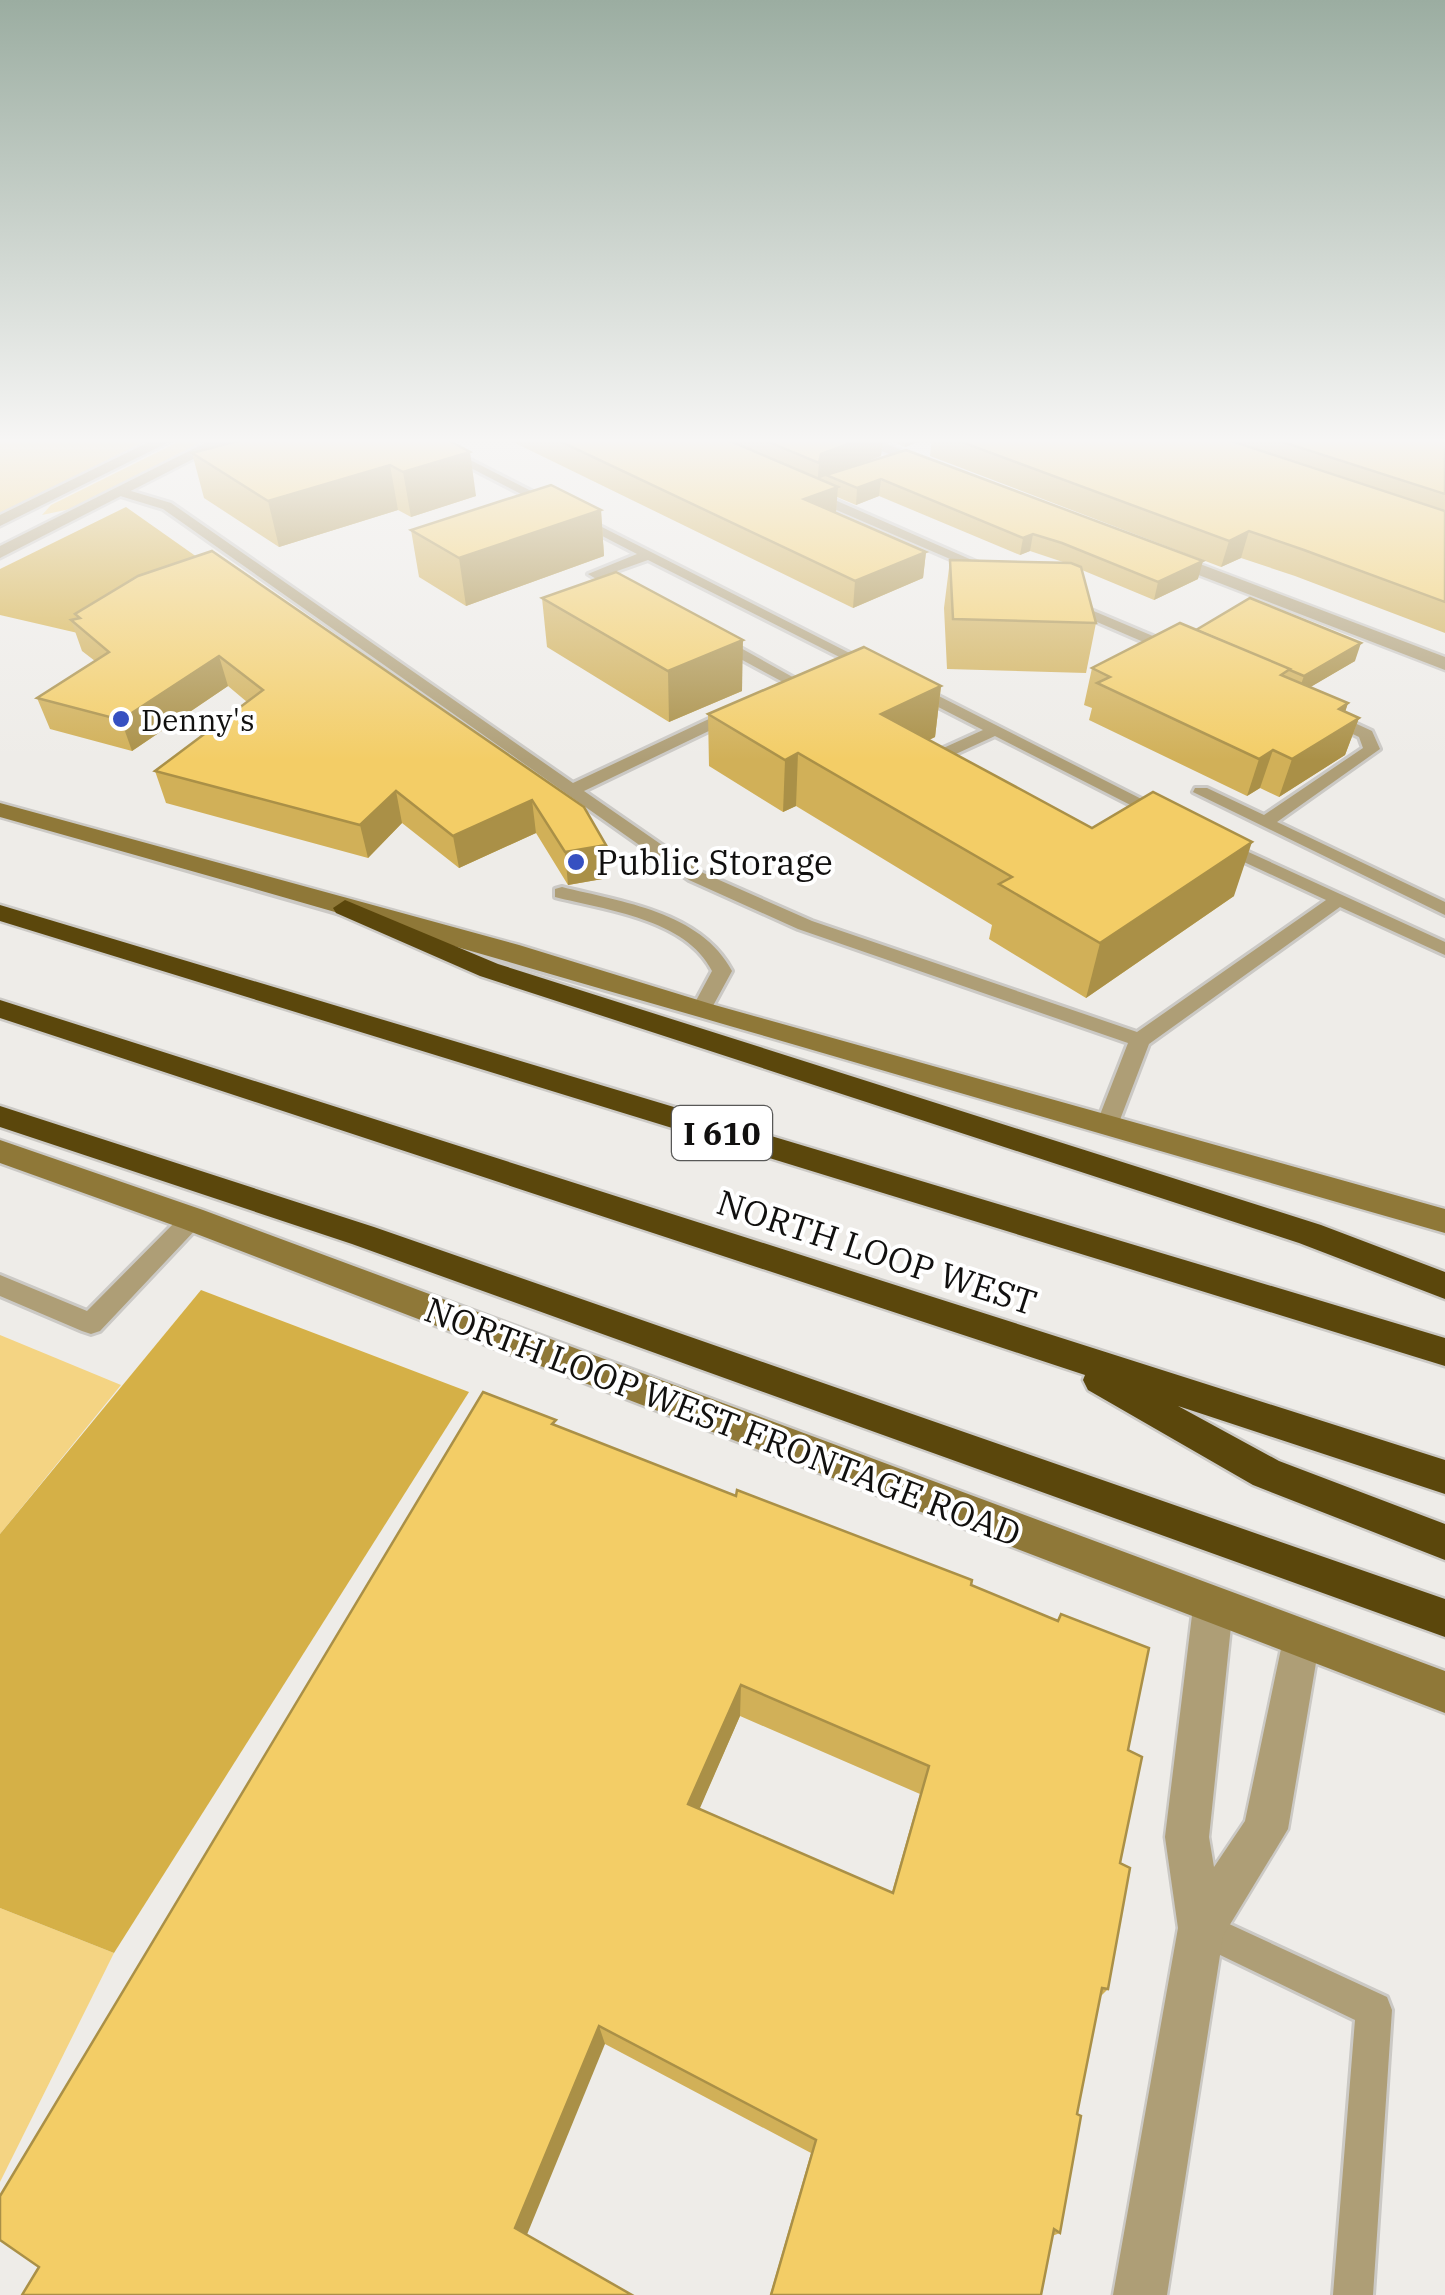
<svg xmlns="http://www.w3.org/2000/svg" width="1445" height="2295" viewBox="0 0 1445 2295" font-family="'IBM Plex Serif',serif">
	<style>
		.green { fill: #f4d483 }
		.forest { fill: #d5b047 }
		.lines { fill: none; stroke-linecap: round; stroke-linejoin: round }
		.service-casing { stroke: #cbc9c5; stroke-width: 6 }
		.minor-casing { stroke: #cbc9c5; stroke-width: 5 }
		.tertiary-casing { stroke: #cbc9c5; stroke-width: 5 }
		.secondary-casing { stroke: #cbc9c5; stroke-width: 5 }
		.motorway-casing { stroke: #cbc9c5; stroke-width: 5 }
		.service { fill: #ae9e76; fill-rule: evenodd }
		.minor { fill: #ae9e76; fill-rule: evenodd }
		.tertiary { fill: #ae9e76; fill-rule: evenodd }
		.secondary { fill: #8f7838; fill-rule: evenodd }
		.motorway { fill: #5b470c; fill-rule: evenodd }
		.wall { fill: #d1b058; fill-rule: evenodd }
		.shaded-wall { fill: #aa9047 }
		.building { fill: #f3cd66; stroke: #aa9047; stroke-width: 2.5; fill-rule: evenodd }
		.poi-dot { fill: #3650c1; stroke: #fff; stroke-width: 4 }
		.labels { text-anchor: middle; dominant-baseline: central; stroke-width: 8; stroke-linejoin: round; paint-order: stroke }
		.far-poi-label { font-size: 30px; fill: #11100f; stroke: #fff; text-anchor: start }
		.shield { fill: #fff; stroke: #585857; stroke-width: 2.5 }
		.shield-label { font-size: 32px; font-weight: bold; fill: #11100f }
		.poi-label { font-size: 35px; fill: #11100f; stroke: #fff; text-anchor: start }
		.street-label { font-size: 35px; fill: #11100f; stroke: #fff }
	</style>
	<rect width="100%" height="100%" fill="#eeece8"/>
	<g class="green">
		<path d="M0 438H161L0 516Z"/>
		<path d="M186 438H216L75 508 42 515 51 505Z"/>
		<path d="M0 1335 121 1385 0 1534Z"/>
		<path d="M0 1908 114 1953 0 2182Z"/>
	</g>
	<g class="forest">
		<path d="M126 507 214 569 95 637 0 615V569Z"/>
		<path d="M201 1290 469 1392 114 1953 0 1908V1534Z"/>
	</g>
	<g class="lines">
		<g class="service-casing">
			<g id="service">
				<path d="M413 438H427L879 668 867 671 648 560 606 575 633 591 621 594 588 574 637 554Z"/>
				<path d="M121 488 171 503 573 783 728 710H740V716L584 791 701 872 812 921 1137 1032 1326 900 1216 849 1213 845 1222 840 1445 942V955L1340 907 1149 1044 1118 1125 1107 1133 1099 1131 1096 1125 1128 1043 798 929 689 880 163 509 117 495 115 492Z"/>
				<path d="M804 490H812L997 571 985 574 804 496Z"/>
				<path d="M1065 599 1179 647 1181 650 1169 653 1060 606 1058 603Z"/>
				<path d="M711 637H721L807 685 794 688 711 643Z"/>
				<path d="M909 686H919L1171 814 1162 819 1156 818 995 736 947 758 955 765 953 769H941L928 761V755L983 730 909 692Z"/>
				<path d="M1321 713H1333L1372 731 1380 749 1277 822 1445 902V915L1193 792 1195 788H1207L1264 815 1363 748 1359 737 1321 719Z"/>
				<path d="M562 887C622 902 701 912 732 971L708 1015H694L691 1010 712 971C686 919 606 910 555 897V889Z"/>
				<path d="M192 1210 200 1213 204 1219 200 1225 100 1331 91 1334 82 1331 0 1296V1275L87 1311 184 1213Z"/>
				<path d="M1201 1911 1387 1997 1392 2010 1373 2295H1333L1355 2020 1189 1940 1184 1928 1189 1916Z"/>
			</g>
		</g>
		<g class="minor-casing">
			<g id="minor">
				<path d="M851 438H873L941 467 927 470Z"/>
				<path d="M1163 550 1445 657V670L1157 559V551Z"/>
				<path d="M1213 1588 1227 1593 1233 1607 1209 1837 1214 1867 1245 1821 1286 1625 1300 1619 1314 1625 1320 1639 1288 1829 1223 1936 1167 2295H1113L1178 1928 1165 1837 1193 1607 1199 1593Z"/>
			</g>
		</g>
		<g class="tertiary-casing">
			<g id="tertiary">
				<path d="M157 438H177L0 526V515Z"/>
				<path d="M215 438H234L0 558V546Z"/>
			</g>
		</g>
		<g class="secondary-casing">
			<g id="secondary">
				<path d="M0 803 519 945 711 1004 1445 1209V1233C963 1095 483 952 0 817Z"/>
				<path d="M0 1140 203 1210 1445 1671V1713L181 1228 0 1163Z"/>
			</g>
		</g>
		<g class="motorway-casing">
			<g id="motorway">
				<path d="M345 900 498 964 1321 1225 1445 1272V1299L1299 1243 480 976 336 913 333 908Z"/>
				<path d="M0 905 1445 1338V1366L0 921Z"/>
				<path d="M0 1000 1445 1460V1494L1178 1406 1279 1461 1445 1524V1560L1253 1485 1088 1390 1083 1380 1085 1375 0 1018Z"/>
				<path d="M0 1106 374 1227 1445 1599V1637L352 1244 0 1127Z"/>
			</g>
		</g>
		<use href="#service" class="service"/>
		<use href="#minor" class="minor"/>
		<use href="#tertiary" class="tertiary"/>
		<use href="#secondary" class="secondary"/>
		<use href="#motorway" class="motorway"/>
	</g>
	<g class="wall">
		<path d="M444 438 476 496 411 517 398 510 279 547 204 498 192 453 275 441Z"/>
		<path d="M505 438H883L881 456 845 469 1198 579 1154 600 1082 570 1096 623 1086 673 947 669 944 608 950 560 1063 562 1030 551 1020 555 879 496 856 505 837 497 836 512 926 552 923 578 853 608Z"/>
		<path d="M884 438H928L905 447Z"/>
		<path d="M932 438H1445V633L1295 576 1241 558 1221 567 930 456Z"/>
		<path d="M601 510 604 556 466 606 419 577 411 530Z"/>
		<path d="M138 576 584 807 608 878 568 885 536 833 459 868 402 823 368 858 166 803 155 771 247 702 228 686 132 751 50 729 37 698 95 661 82 651 71 620 77 619 75 614Z"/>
		<path d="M542 598 742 691 669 722 547 647Z"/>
		<path d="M1196 630 1355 661 1310 687 1348 703 1345 712 1359 718 1345 755 1279 797 1260 788 1247 796 1089 720 1092 708 1084 705 1092 668Z"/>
		<path d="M941 686 935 737 929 740 1092 828 1234 896 1086 998 989 939 992 925 796 806 783 812 709 766 708 714Z"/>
		<path d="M557 1426 736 1496 971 1585 1128 1750 1108 1989 1100 1997 1077 2114 1060 2233 1052 2236 1041 2295H770L811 2153 605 2044 22 2295ZM740 1716 920 1794 892 1892 699 1809Z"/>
	</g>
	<g class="shaded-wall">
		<path d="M864 438H883L881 456 820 478 817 488 819 463 821 454Z"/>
		<path d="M906 438H928L905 447Z"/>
		<path d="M470 452 476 496 411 517 403 472Z"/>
		<path d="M390 465 398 510 279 547 268 501Z"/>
		<path d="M881 479 879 496 856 505 857 488Z"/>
		<path d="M838 487 836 512 804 499Z"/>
		<path d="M601 510 604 556 466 606 459 558Z"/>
		<path d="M1249 531 1241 558 1221 567 1229 541Z"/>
		<path d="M1033 534 1030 551 1020 555 1023 538Z"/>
		<path d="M926 552 923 578 853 608 855 581Z"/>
		<path d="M1203 561 1198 579 1154 600 1158 582Z"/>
		<path d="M743 640 742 691 669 722 668 671Z"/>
		<path d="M1361 643 1355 661 1297 695 1304 676Z"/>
		<path d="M219 656 228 686 132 751 121 720Z"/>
		<path d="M941 686 935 737 876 766 881 714Z"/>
		<path d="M1348 703 1339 730 1359 718 1345 755 1279 797 1292 759 1339 709Z"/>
		<path d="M1273 750 1260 788 1247 796 1259 759Z"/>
		<path d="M798 753 796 806 783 812 785 760Z"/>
		<path d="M396 791 402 823 368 858 360 825Z"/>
		<path d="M532 800 536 833 459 868 453 836Z"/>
		<path d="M1252 842 1234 896 1086 998 1100 943Z"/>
		<path d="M606 845 608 878 568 885 565 852Z"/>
		<path d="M741 1685 740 1716 690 1831 688 1804Z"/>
		<path d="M599 2026 605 2044 526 2237 515 2228Z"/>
	</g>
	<g class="building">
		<path d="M249 438H271L275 441 283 438H444L470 452 403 472 390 465 268 501 192 453Z"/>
		<path d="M553 438H723L838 487 804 499 926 552 855 581Z"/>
		<path d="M759 438H864L821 454 819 463Z"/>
		<path d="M951 438H1222L1445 511V602L1304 550 1249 531 1229 541Z"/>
		<path d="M1270 438H1445V494Z"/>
		<path d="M906 450 1203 561 1158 582 1062 543 1033 534 1023 538 881 479 857 488 826 475Z"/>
		<path d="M551 485 601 510 459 558 411 530Z"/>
		<path d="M212 551 584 807 606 845 565 852 532 800 453 836 396 791 360 825 155 771 263 690 219 656 121 720 37 698 109 652 71 620 80 618 75 614 138 576Z"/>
		<path d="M950 560 1071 563 1081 567 1096 623 953 619Z"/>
		<path d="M616 572 743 640 668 671 542 598Z"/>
		<path d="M1250 598 1361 643 1304 676 1196 630Z"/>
		<path d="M1180 623 1290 669 1281 675 1348 703 1339 709 1359 718 1292 759 1273 750 1259 759 1097 683 1110 677 1092 668Z"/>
		<path d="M864 647 941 686 881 714 1092 828 1153 792 1252 842 1100 943 999 884 1012 877 798 753 785 760 708 714Z"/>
		<path d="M483 1392 556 1420 552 1424 736 1496 737 1490 972 1580 971 1585 1058 1621 1061 1614 1149 1648 1128 1750 1142 1757 1120 1863 1130 1868 1108 1989 1102 1988 1077 2114 1081 2116 1060 2233 1054 2229 1041 2295H771L816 2140 599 2026 515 2228 632 2295H22L39 2267 0 2240V2196ZM741 1685 929 1766 893 1893 688 1804Z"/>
	</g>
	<linearGradient id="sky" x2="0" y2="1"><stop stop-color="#9bada1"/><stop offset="0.58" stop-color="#f7f6f5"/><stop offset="1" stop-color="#f7f6f5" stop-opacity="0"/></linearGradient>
	<rect width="1445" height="760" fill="url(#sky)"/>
	<g class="poi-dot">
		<circle cx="121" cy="719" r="10"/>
		<circle cx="576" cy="862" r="10"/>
	</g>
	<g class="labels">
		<g class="far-poi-label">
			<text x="141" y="719">Denny's</text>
		</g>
		<rect class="shield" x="672" y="1106" width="100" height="54" rx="8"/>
		<g class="shield-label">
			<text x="722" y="1133">I 610</text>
		</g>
		<g class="poi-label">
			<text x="596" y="862">Public Storage</text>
		</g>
		<g class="street-label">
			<text transform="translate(877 1252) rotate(18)">NORTH LOOP WEST</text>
			<text transform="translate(723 1421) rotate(21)">NORTH LOOP WEST FRONTAGE ROAD</text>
		</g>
	</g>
</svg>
